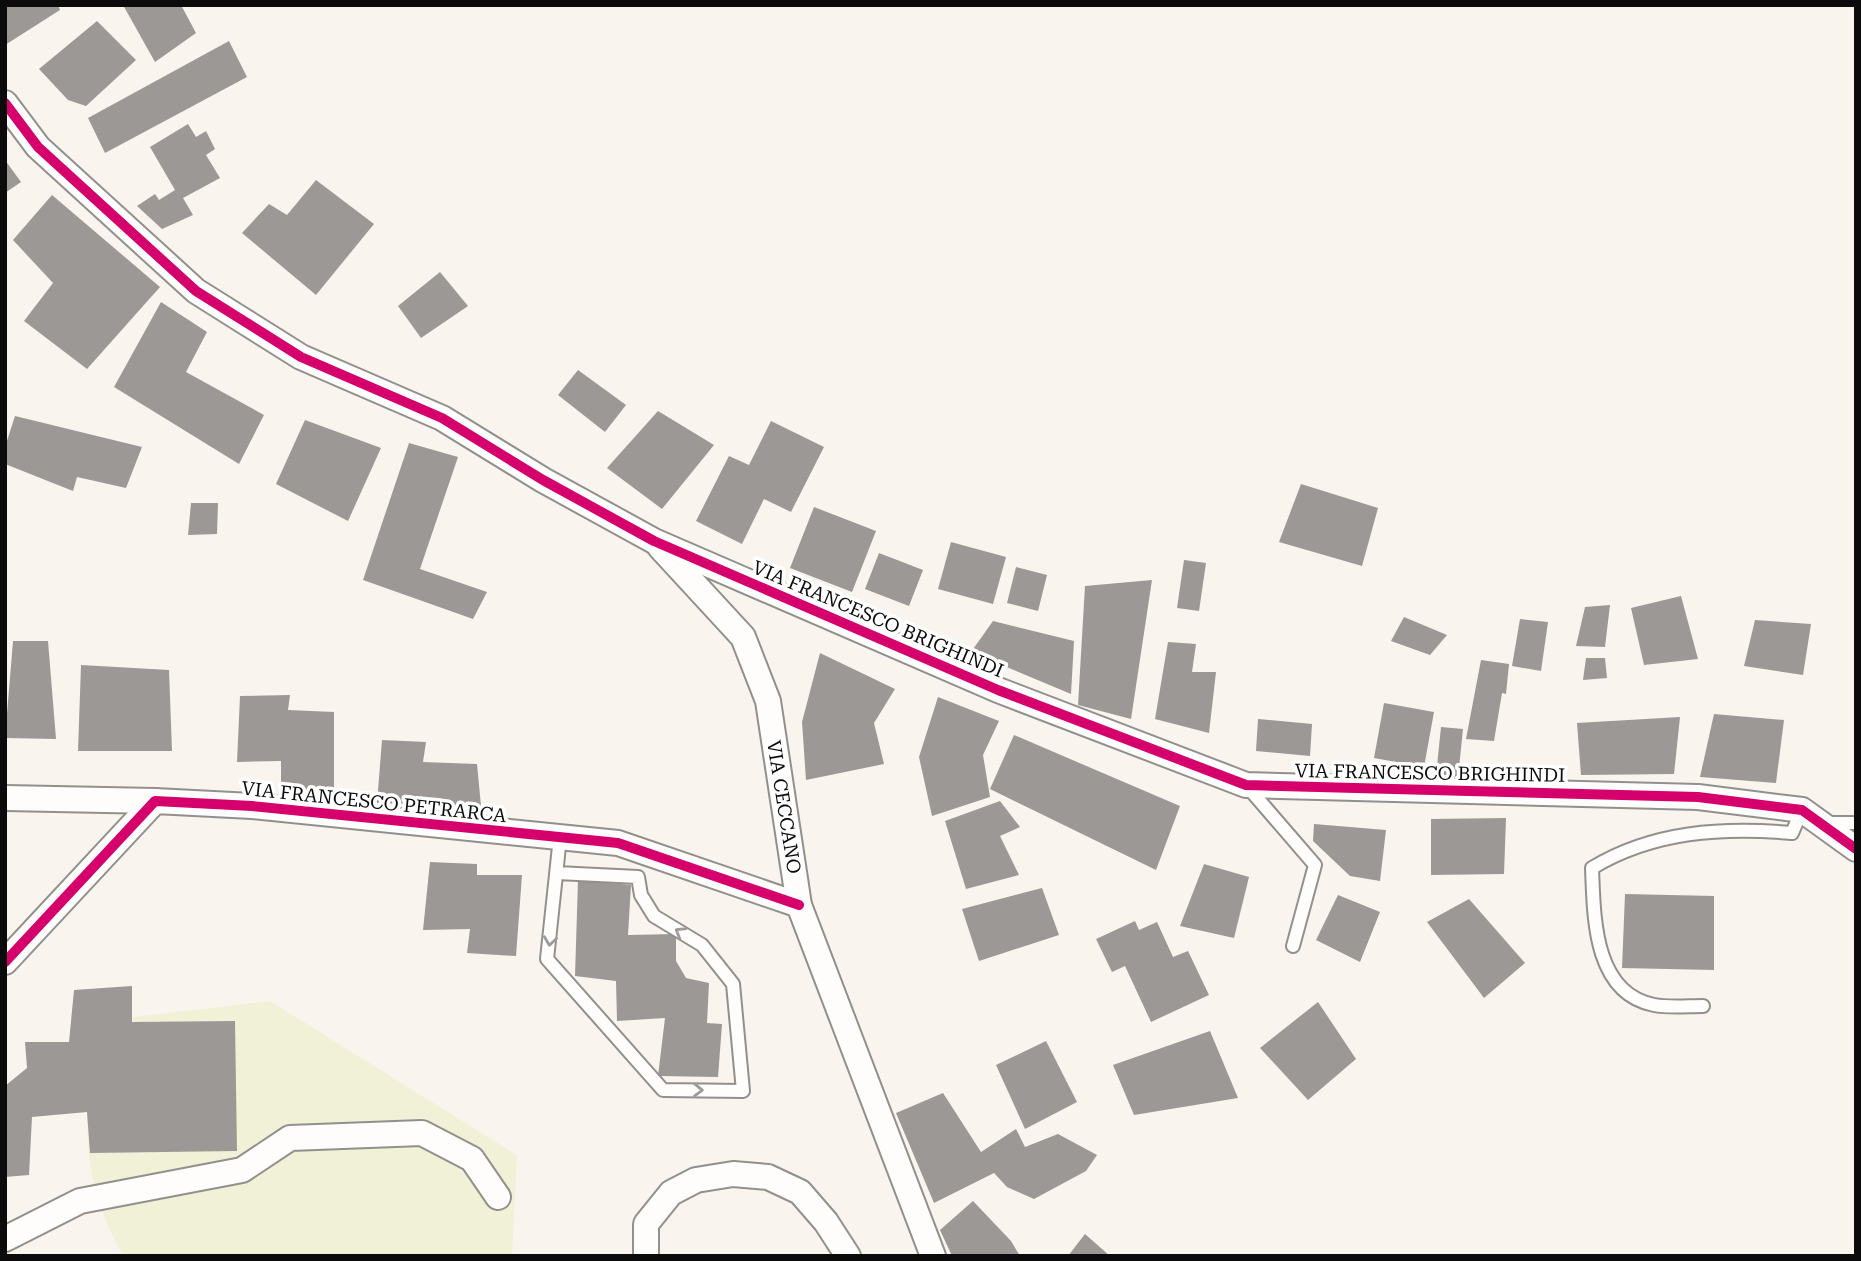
<svg xmlns="http://www.w3.org/2000/svg" width="1861" height="1261" viewBox="0 0 1861 1261" font-family="'Roboto Serif',serif">
	<style>
		.pitch { fill: #f1f1d8 }
		.building { fill: #9c9895 }
		.lines { fill: none; stroke-linecap: round; stroke-linejoin: round }
		.lane-casing { stroke: #92908d; stroke-width: 16 }
		.street-casing { stroke: #92908d; stroke-width: 28 }
		.lane { stroke: #fefdfc; stroke-width: 12 }
		.street { stroke: #fefdfc; stroke-width: 24 }
		.cycleway-casing { stroke: #fff; stroke-width: 15 }
		.cycleway { stroke: #d6006c; stroke-width: 10 }
		.oneway { stroke: #9d9c9c }
		.labels { text-anchor: middle; dominant-baseline: central; stroke-width: 7; stroke-linejoin: round; paint-order: stroke }
		.street-label { font-size: 19px; fill: #0b0b0b; stroke: #fff }
	</style>
	<rect width="100%" height="100%" fill="#f9f4ee"/>
	<path class="pitch" d="M270 1001 517 1155 512 1256H123C86 1187 87 1156 87 1079L129 1076 133 1017Z"/>
	<g class="building">
		<path d="M5 5H58L60 10 5 45Z"/>
		<path d="M123 5H181L196 33 155 62Z"/>
		<path d="M97 21 136 60 86 106 68 100 39 69Z"/>
		<path d="M229 41 247 77 105 153 88 118Z"/>
		<path d="M188 124 196 137 206 131 215 149 206 155 220 178 183 198 193 215 162 229 137 206 155 194 159 200 175 190 150 147Z"/>
		<path d="M5 160 21 182 5 193Z"/>
		<path d="M316 180 374 224 316 295 242 233 269 204 287 215Z"/>
		<path d="M52 195 160 287 87 369 24 321 53 283 13 240Z"/>
		<path d="M440 272 468 306 421 338 398 306Z"/>
		<path d="M161 302 207 332 186 372 264 415 239 464 114 387Z"/>
		<path d="M578 370 626 405 605 432 558 395Z"/>
		<path d="M658 411 714 445 662 509 607 468Z"/>
		<path d="M15 416 142 447 126 488 77 477 73 491 5 464V447Z"/>
		<path d="M305 420 381 448 348 521 276 484Z"/>
		<path d="M771 421 824 447 791 512 764 499 742 544 696 521 729 456 749 465Z"/>
		<path d="M409 443 458 457 420 569 487 592 473 619 363 580Z"/>
		<path d="M1301 484 1378 508 1362 566 1279 542Z"/>
		<path d="M191 503H218L217 534 188 535Z"/>
		<path d="M814 507 876 531 852 592 790 568Z"/>
		<path d="M951 542 1006 557 993 604 938 589Z"/>
		<path d="M879 553 923 570 909 606 865 589Z"/>
		<path d="M1184 560 1206 563 1199 611 1177 608Z"/>
		<path d="M1016 567 1047 575 1038 611 1007 603Z"/>
		<path d="M1152 580 1131 719 1078 705 1085 586Z"/>
		<path d="M1681 596 1698 659 1644 665 1631 608Z"/>
		<path d="M1610 605 1605 647 1576 646 1585 607Z"/>
		<path d="M1404 617 1447 635 1430 655 1391 641Z"/>
		<path d="M1520 619 1548 622 1541 671 1512 666Z"/>
		<path d="M1755 620 1811 624 1803 675 1744 666Z"/>
		<path d="M993 621 1074 641 1071 694 971 652Z"/>
		<path d="M13 641H48L56 739 5 738Z"/>
		<path d="M1168 642 1196 644 1192 672H1216L1209 733 1155 719Z"/>
		<path d="M820 653 895 689 874 723 884 764 806 780 802 722Z"/>
		<path d="M1586 658H1605L1607 678 1583 680Z"/>
		<path d="M1481 660 1509 664 1506 694 1502 693 1494 741 1466 739Z"/>
		<path d="M81 665 169 670 172 751H78Z"/>
		<path d="M290 695 288 710 334 712V789L281 790V761L237 762 240 696Z"/>
		<path d="M938 697 999 721 983 755 990 797 932 816 919 757Z"/>
		<path d="M1384 703 1434 712 1424 767 1374 758Z"/>
		<path d="M1714 714 1784 720 1776 783 1700 777Z"/>
		<path d="M1680 717 1674 774 1581 775 1577 723Z"/>
		<path d="M1258 719 1312 724 1310 756 1256 751Z"/>
		<path d="M1441 727 1463 729 1458 778 1436 776Z"/>
		<path d="M1014 735 1180 806 1156 870 990 789Z"/>
		<path d="M382 740 426 742 423 762 477 764 481 806 377 803Z"/>
		<path d="M1000 801 1020 827 1000 836 1019 875 966 889 945 821Z"/>
		<path d="M1506 818 1504 874 1431 875V819Z"/>
		<path d="M1314 824 1386 830 1380 881 1350 876 1313 841Z"/>
		<path d="M430 862 477 864V875H522L516 956 467 953 470 929 423 930Z"/>
		<path d="M1204 864 1249 877 1234 938 1180 926Z"/>
		<path d="M578 880 631 885 628 935 676 934V961L686 978 709 983 707 1023 722 1024 718 1077 658 1076 665 1018 617 1021 616 981 575 976Z"/>
		<path d="M1042 888 1059 935 979 961 962 909Z"/>
		<path d="M1625 894 1714 896V970L1622 968Z"/>
		<path d="M1338 895 1380 912 1360 962 1316 940Z"/>
		<path d="M1469 899 1525 963 1484 998 1427 922Z"/>
		<path d="M1135 921 1139 930 1157 922 1173 957 1188 951 1209 995 1151 1022 1125 966 1112 972 1096 939Z"/>
		<path d="M132 986V1022L235 1021 237 1151 90 1153 87 1112 32 1117 29 1175 5 1177V1086L27 1068 25 1042H69L74 990Z"/>
		<path d="M1318 1002 1356 1059 1308 1100 1260 1048Z"/>
		<path d="M1210 1031 1238 1098 1134 1115 1113 1065Z"/>
		<path d="M1046 1041 1077 1102 1025 1129 996 1065Z"/>
		<path d="M943 1093 981 1152 1016 1129 1025 1147 1058 1134 1097 1155 1086 1171 1034 1199 1007 1187 994 1173 934 1203 896 1113Z"/>
		<path d="M973 1201 1011 1241 1020 1256H952L940 1230Z"/>
		<path d="M1085 1234 1110 1256H1068Z"/>
	</g>
	<g class="lines">
		<g class="lane-casing">
			<g id="lane">
				<path d="M1246 785 1315 865 1293 946"/>
				<path d="M1825 823H1856"/>
				<path d="M557 873 638 877 641 895 654 916 702 945 733 984 743 1091 663 1090 547 959 560 837"/>
				<path d="M1703 1006C1687 1006 1669 1008 1654 1005 1593 993 1594 916 1592 868 1653 831 1722 827 1792 833L1802 810"/>
			</g>
		</g>
		<g class="street-casing">
			<g id="street">
				<path d="M5 103 38 147 196 291 301 357 442 418 543 480 654 541 998 690 1246 785 1698 797 1802 810 1856 849"/>
				<path d="M660 547 743 637 768 701 799 905 933 1256"/>
				<path d="M5 798 155 801"/>
				<path d="M5 962 155 801 252 806 618 843 799 905"/>
				<path d="M5 1239 80 1201 242 1170 290 1138 422 1133 472 1159 498 1197"/>
				<path d="M646 1256V1224L671 1193 696 1180 733 1174 768 1177 800 1192 826 1222 848 1256"/>
			</g>
		</g>
		<use href="#lane" class="lane"/>
		<use href="#street" class="street"/>
		<g class="cycleway-casing">
			<g id="cycleway">
				<path d="M5 103 38 147 196 291 301 357 442 418 543 480 654 541 998 690 1246 785 1698 797 1802 810 1856 849"/>
				<path d="M5 962 155 801 252 806 618 843 799 905"/>
			</g>
		</g>
		<use href="#cycleway" class="cycleway"/>
	</g>
	<defs><path id="oneway-chevron" d="M-2-3.5L2.5 0L-2 3.5" fill="none" stroke-width="1.6" stroke-linecap="round" stroke-linejoin="round" transform="scale(1.75)"/></defs>
	<g class="oneway">
		<use href="#oneway-chevron" transform="translate(680 932) rotate(-149)"/>
		<use href="#oneway-chevron" transform="translate(550 941) rotate(98)"/>
		<use href="#oneway-chevron" transform="translate(698 1090) rotate(1)"/>
	</g>
	<g class="labels">
		<g class="street-label">
			<text transform="translate(878 619) rotate(23)">VIA FRANCESCO BRIGHINDI</text>
			<text transform="translate(1430 773) rotate(1)">VIA FRANCESCO BRIGHINDI</text>
			<text transform="translate(374 802) rotate(6)">VIA FRANCESCO PETRARCA</text>
			<text transform="translate(784 807) rotate(81)">VIA CECCANO</text>
		</g>
	</g>
	<rect width="1861" height="1261" fill="none" stroke="#0b0b0b" stroke-width="14"/>
</svg>
